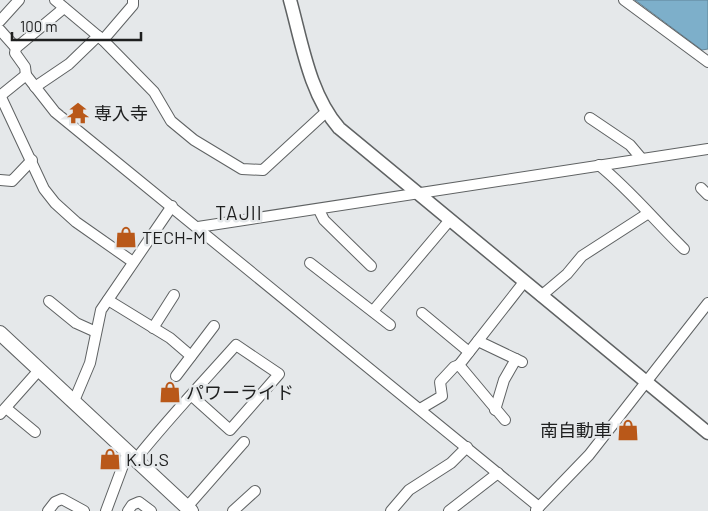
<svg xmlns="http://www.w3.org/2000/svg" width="708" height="511" viewBox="0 0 708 511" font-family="Barlow,'Noto Sans JP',sans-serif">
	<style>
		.water { fill: #7dafca; stroke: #608497 }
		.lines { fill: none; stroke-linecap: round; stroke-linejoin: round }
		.minor-casing { stroke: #5f6263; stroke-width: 12 }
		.tertiary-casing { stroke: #5f6263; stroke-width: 15 }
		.secondary-casing { stroke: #5f6263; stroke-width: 16 }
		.minor { stroke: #fff; stroke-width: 10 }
		.tertiary { stroke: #fff; stroke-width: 12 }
		.secondary { stroke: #fff; stroke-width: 14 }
		.labels { text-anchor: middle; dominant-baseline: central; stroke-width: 5; stroke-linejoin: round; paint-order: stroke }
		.poi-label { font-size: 18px; fill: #1e1f1f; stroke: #e5e8ea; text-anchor: start }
		.neighbourhood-label { font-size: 19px; letter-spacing: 1px; fill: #1e1f1f; stroke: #e5e8ea }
	</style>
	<rect width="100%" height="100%" fill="#e5e8ea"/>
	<path class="water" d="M635 0H708V49L702 50Z"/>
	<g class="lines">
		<g class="minor-casing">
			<g id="minor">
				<path d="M55 0 98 36"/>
				<path d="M624 0 708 62"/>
				<path d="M0 21 19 0"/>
				<path d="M0 30 16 48"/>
				<path d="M103 40 154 92 171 121 194 140 242 169 263 170 326 112"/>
				<path d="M26 75 25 67 15 53 16 48 64 8"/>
				<path d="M35 87 69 64 98 36 103 40 133 5V0"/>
				<path d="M0 95 44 189 55 203 76 222 133 262"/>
				<path d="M0 96 26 75 55 112 539 507"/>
				<path d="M590 118 630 145 641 158"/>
				<path d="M599 165C631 191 655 221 684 249"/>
				<path d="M0 180 12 181 32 160"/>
				<path d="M701 188 708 195"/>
				<path d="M319 210 324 220 371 266"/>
				<path d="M198 227 708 149"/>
				<path d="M310 263 390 325"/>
				<path d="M541 296 567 274 582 256 647 214"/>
				<path d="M108 300 170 338 191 356"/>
				<path d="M49 301 76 323 96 332"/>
				<path d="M373 311 449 221"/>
				<path d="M422 313 469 352"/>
				<path d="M153 328 174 295"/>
				<path d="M478 341 522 362"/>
				<path d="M176 376 214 326"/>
				<path d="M74 401 90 363 101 310 172 206"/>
				<path d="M6 408 35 432"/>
				<path d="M420 409 442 396 440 382 454 367 459 365"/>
				<path d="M495 410 504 380 516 359"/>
				<path d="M0 414 40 369"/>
				<path d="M505 420 459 365 524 282"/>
				<path d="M136 459C167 420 202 383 236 345L279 374 230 430 191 395"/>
				<path d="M187 507 244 442"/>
				<path d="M536 510 589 455 708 303"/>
				<path d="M48 511 55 502 62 499 84 511"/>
				<path d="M106 511 128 452"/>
				<path d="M128 511 132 505 139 502 151 511"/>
				<path d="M233 511 255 491"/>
				<path d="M391 511 409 490 451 463 467 447"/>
				<path d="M449 511 498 473"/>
			</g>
		</g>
		<g class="tertiary-casing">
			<path id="tertiary" d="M290 0C302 43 309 93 339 128L708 433"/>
		</g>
		<g class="secondary-casing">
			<path id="secondary" d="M0 333 191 511"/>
		</g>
		<use href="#minor" class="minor"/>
		<use href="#tertiary" class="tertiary"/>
		<use href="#secondary" class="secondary"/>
	</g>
	<defs>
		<g id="temple-bare" transform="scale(1.725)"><path d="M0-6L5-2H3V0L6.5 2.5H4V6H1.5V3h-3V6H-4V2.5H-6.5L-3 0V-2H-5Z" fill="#b95819" stroke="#e5e8ea" stroke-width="2.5" paint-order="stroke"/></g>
		<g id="shop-bare" transform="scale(1.725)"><path d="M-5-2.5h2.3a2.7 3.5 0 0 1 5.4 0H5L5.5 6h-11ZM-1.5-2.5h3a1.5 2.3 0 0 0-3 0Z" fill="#b95819" stroke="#e5e8ea" stroke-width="2.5" paint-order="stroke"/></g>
	</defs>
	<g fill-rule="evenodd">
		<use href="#temple-bare" x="78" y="113"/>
		<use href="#shop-bare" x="126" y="237"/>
		<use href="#shop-bare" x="170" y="392"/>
		<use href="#shop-bare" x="628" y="430"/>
		<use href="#shop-bare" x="110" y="459"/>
	</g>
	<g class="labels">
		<g class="poi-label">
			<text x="94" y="113">専入寺</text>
			<text x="142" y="237">TECH-M</text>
			<text x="186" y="392">パワーライド</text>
			<text x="612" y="430" text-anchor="end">南自動車</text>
			<text x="126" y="459">K.U.S</text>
		</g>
		<g class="neighbourhood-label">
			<text x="239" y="212">TAJII</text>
		</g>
	</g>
	<path d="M12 32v8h129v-8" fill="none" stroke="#1e1f1f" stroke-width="2.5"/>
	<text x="20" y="32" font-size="15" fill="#1e1f1f" stroke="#e5e8ea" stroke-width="4" paint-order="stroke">100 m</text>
</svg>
